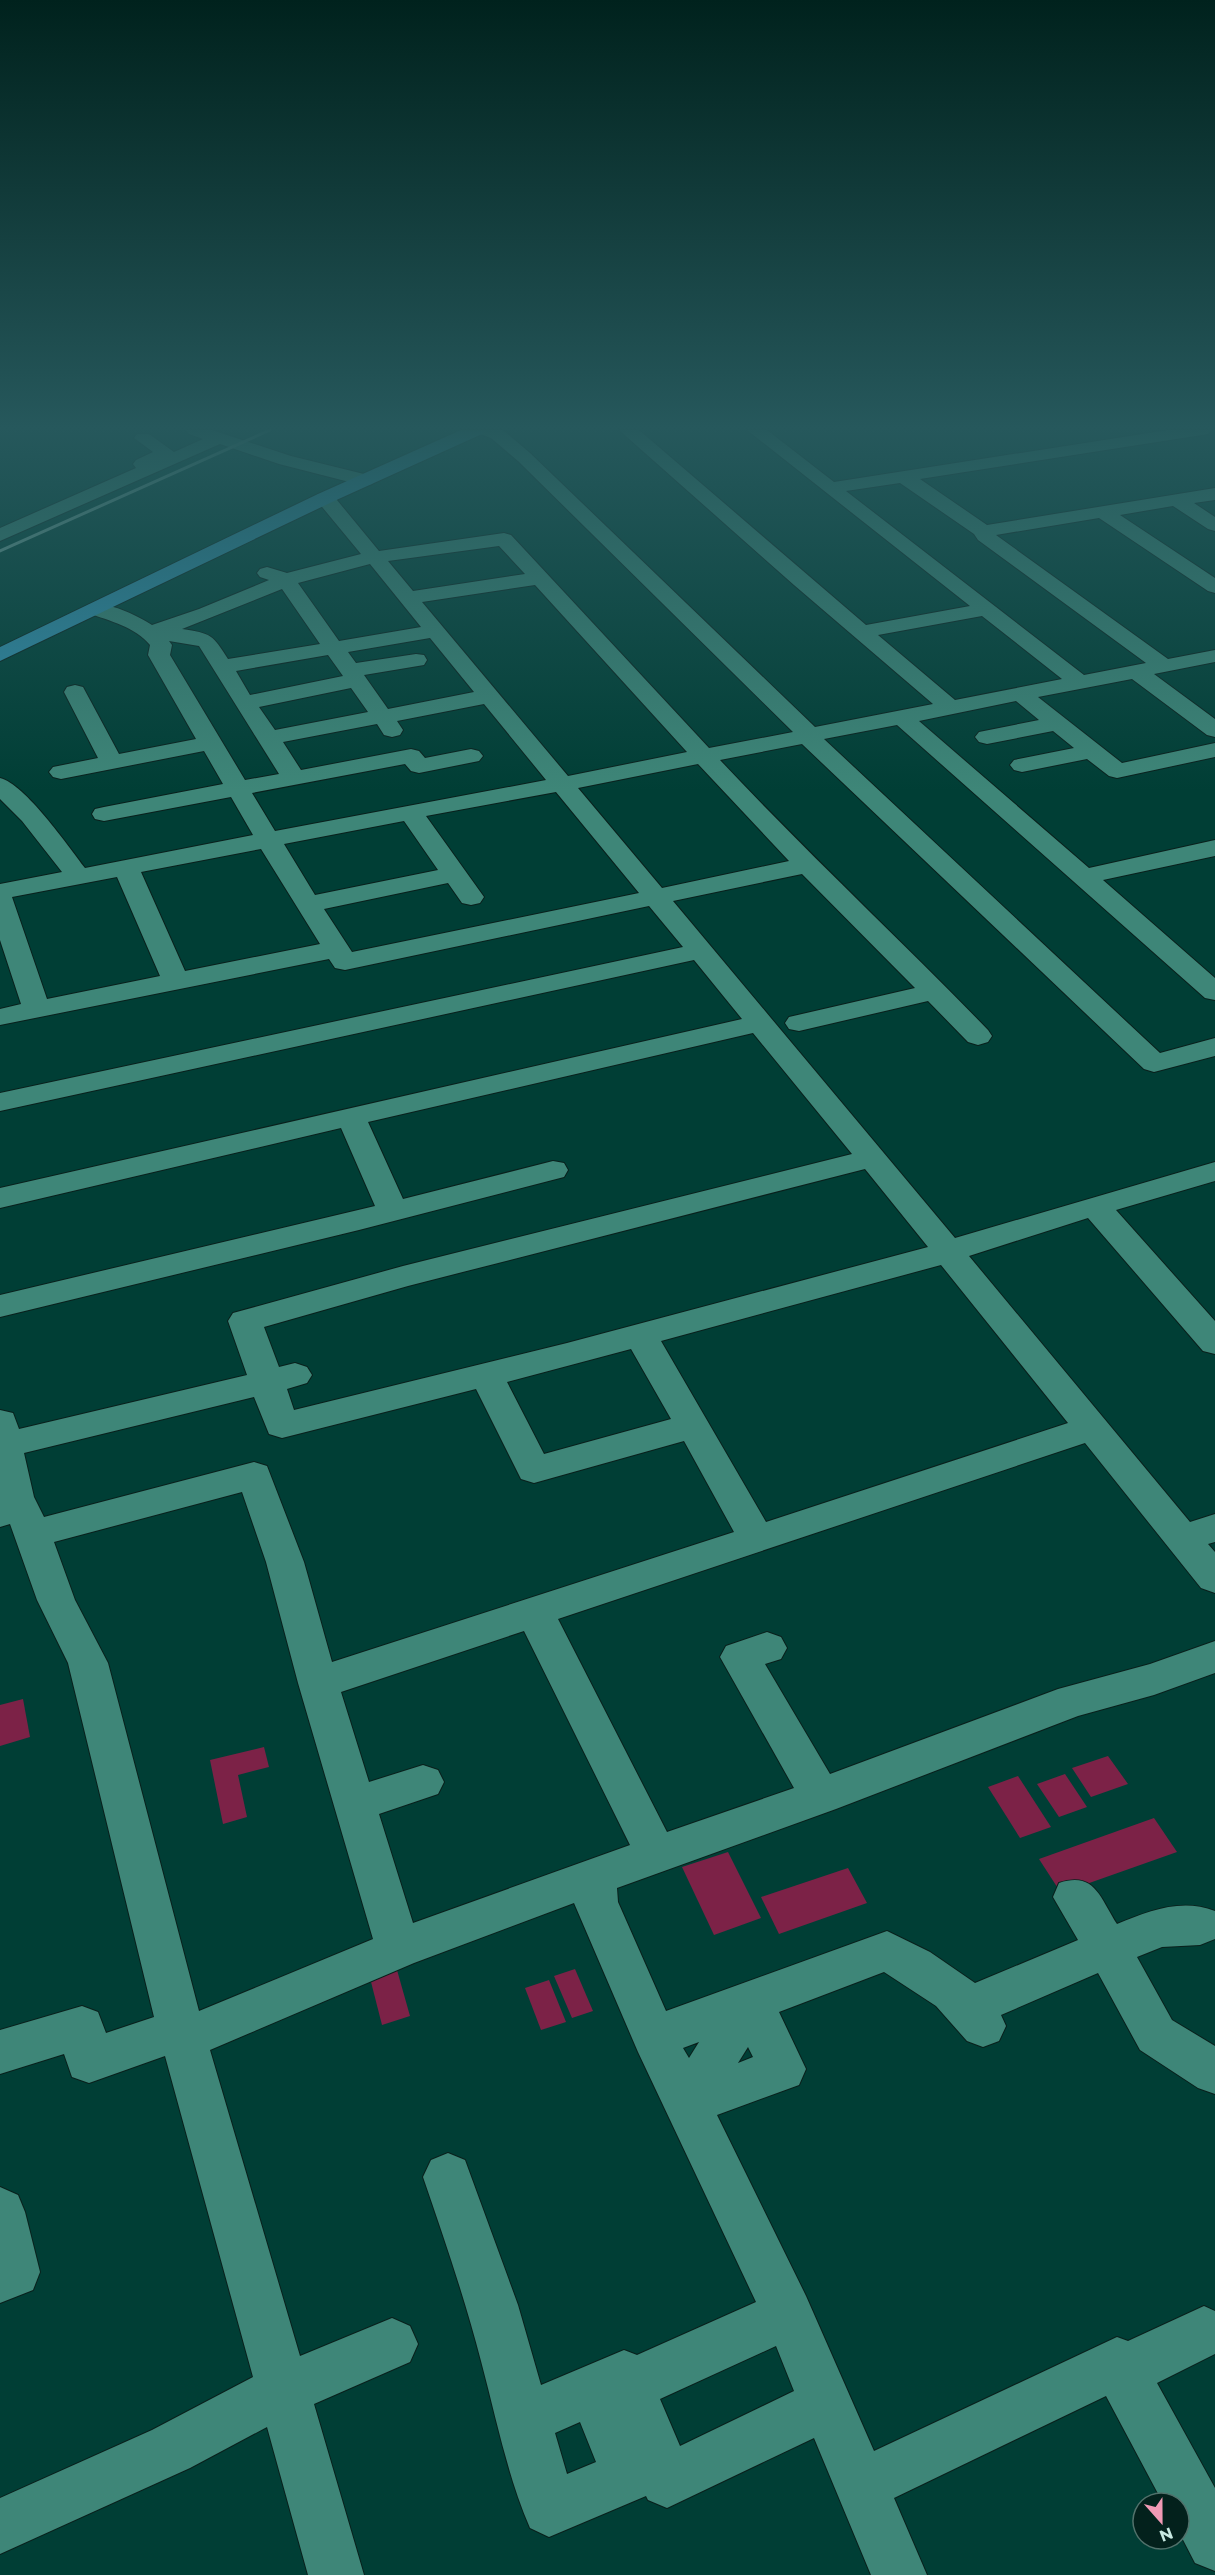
<svg xmlns="http://www.w3.org/2000/svg" width="1215" height="2575" viewBox="0 0 1215 2575" font-family="Montserrat,sans-serif">
	<style>
		.building { fill: #7c2247 }
		.lines { fill: none; stroke-linecap: round; stroke-linejoin: round }
		.minor-casing { stroke: #09201c; stroke-width: 2 }
		.primary-casing { stroke: #09201c; stroke-width: 2 }
		.minor { fill: #3e8678; fill-rule: evenodd }
		.primary { fill: #338ead; fill-rule: evenodd }
		.rail { stroke: #79a69e; stroke-width: 3 }
	</style>
	<rect width="100%" height="100%" fill="#003e35"/>
	<g class="building">
		<path d="M23 1699 30 1737 0 1746V1705Z"/>
		<path d="M264 1747 269 1767 238 1775 247 1817 223 1824 210 1760Z"/>
		<path d="M1108 1756 1128 1784 1091 1797 1072 1768Z"/>
		<path d="M1065 1774 1087 1807 1059 1817 1037 1784Z"/>
		<path d="M1018 1776 1051 1827 1020 1838 988 1787Z"/>
		<path d="M1154 1818 1177 1852 1061 1893 1039 1859Z"/>
		<path d="M728 1852 761 1918 714 1935 682 1867Z"/>
		<path d="M848 1868 867 1903 779 1934 761 1897Z"/>
		<path d="M575 1969 593 2011 572 2018 554 1976Z"/>
		<path d="M397 1970 410 2016 382 2025 370 1978Z"/>
		<path d="M549 1980 566 2022 541 2030 525 1988Z"/>
	</g>
	<g class="lines">
		<g class="minor-casing">
			<g id="minor">
				<path d="M186 430H212L291 456 372 476 374 480 372 484 365 486 279 464 220 444 0 541V528L136 468 133 464 136 460 153 452 134 438 137 434H149L174 452 203 439 189 434Z"/>
				<path d="M477 430H503L530 453 815 727 933 704 794 585 619 430H639L866 625 970 606 747 430H767L834 482 1168 430H1211L1208 434 1202 435 920 479 987 525 1215 488V500L1194 503 1215 517V531L1208 529 1173 506 1120 515 1215 578V593L1208 591 1099 518 996 535 1168 659 1215 650V662L1154 674 1215 719V737L1207 735 1132 679 1038 697 1122 763 1215 743V757L1117 778 1109 776 1087 759 1022 772 1014 770 1010 765 1014 760 1074 748 1053 731 987 744 979 742 975 737 979 732 1039 720 1016 701 919 721 1089 868 1215 840V856L1103 880 1215 978V1000L1205 998 897 725 824 739 1160 1053 1215 1038V1056L1154 1072 1144 1069 802 744 720 760C807 853 900 939 988 1030L992 1036 988 1042 978 1045 968 1042 928 1001 799 1031 789 1029 785 1023 789 1017 915 988 802 874 673 901 955 1238 1215 1162V1181L1116 1210 1215 1321V1354L1203 1351 1088 1218 969 1256 1190 1522 1215 1514V1542L1208 1544 1215 1552V1593L1201 1588 1085 1443 558 1619 667 1832 794 1788 720 1657 726 1646 767 1632 781 1637 787 1648 781 1659 765 1664 830 1774 1058 1689 1150 1664 1215 1641V1673L1154 1695 1078 1716 836 1809 617 1888 618 1902 666 2011 887 1931 930 1952 975 1983 1078 1940 1053 1897 1059 1883C1095 1871 1100 1898 1117 1924 1149 1911 1181 1898 1215 1911V1939L1200 1945 1162 1947 1137 1957 1172 2020 1215 2046V2094L1198 2088 1140 2050 1098 1973 1001 2015 1006 2026 999 2041 983 2047 967 2041 936 2006 884 1972 779 2012 806 2069 799 2085 717 2115 806 2296 874 2451 1117 2337 1128 2341 1204 2306 1215 2311V2354L1157 2383 1215 2488V2571L1195 2563 1179 2532V2503H1163L1106 2396 894 2498 927 2575H871L814 2438 667 2508 648 2500 646 2496 549 2537 530 2528C507 2475 496 2417 481 2361 465 2299 444 2238 423 2177L431 2160 448 2153 465 2160 518 2305 541 2385 624 2350 637 2355 756 2302 638 2052 574 1903 414 1963 210 2050 300 2356 392 2318 410 2326 418 2344 410 2362 314 2404 364 2575H308L267 2427 190 2468 0 2554V2498L152 2430 253 2377 165 2056 89 2083 72 2077 64 2054 0 2074V2030L82 2006 98 2012 106 2033 154 2017 68 1663 37 1600 10 1524 0 1527V1410L13 1413 19 1429 247 1375 228 1321 233 1313 403 1266 852 1154 753 1033 368 1122 403 1199 553 1161 564 1163 568 1170 564 1177 359 1230 0 1317V1295L375 1206 341 1128 0 1208V1188L742 1019 694 960 0 1111V1093L683 947 649 906 345 970 335 968 329 959 0 1025V1009L21 1004 0 940V884L62 872 22 821 0 799V778C25 784 68 846 85 868L253 835 231 797 104 821 95 819 92 814 95 809 104 807 223 784 204 751 61 779 53 777 49 772 53 767 98 758 64 692 67 687 75 685 83 687 119 754 196 739 148 655 150 645C135 627 110 621 88 613L85 609 88 605C106 600 136 615 152 625L199 609 269 580 260 577 257 573 260 569 267 567 287 573 361 554 318 502 316 498 318 494H332L379 551 504 533 511 535 709 748 793 732 518 461 491 438 480 434ZM900 483 974 534 978 540 1146 663 1084 675 846 491ZM499 546 525 574 413 591 388 561ZM370 564 421 627 339 641 298 583ZM535 585 687 752 568 776 422 602ZM282 589 320 644 228 659C213 635 211 633 182 629ZM982 616 1062 679 955 700 878 635ZM430 638 474 692 388 709 364 675 424 665 427 660 424 655 416 654 356 663 348 652ZM169 641 199 646 279 774 245 780 170 655 172 645ZM328 655 343 676 250 695 236 671ZM351 688 368 712 275 730 259 707ZM484 704 546 780 275 831 252 793 405 764 411 771 419 773 479 761 483 756 479 751 471 749 425 758 419 751 411 749 301 770 283 742 377 724 384 735 392 737 400 735 403 730 397 721ZM698 764 789 861 662 888 578 788ZM556 792 639 893 352 952 324 909 448 883 462 903 471 905 480 903 484 897 426 816ZM404 821 438 870 315 895 284 844ZM261 849 320 944 185 971 141 872ZM117 877 160 976 47 999 12 897ZM865 1169 928 1247 567 1343 294 1410 287 1389 307 1383 312 1375 307 1367 295 1363 279 1367 264 1327 408 1286ZM941 1265 1068 1423 766 1522 661 1341ZM631 1349 671 1419 544 1454 507 1382ZM476 1389 521 1479 534 1483 684 1441 734 1532 332 1662 304 1562 267 1466 254 1462 44 1517 34 1497 24 1453 254 1397 269 1434 282 1438ZM242 1492 266 1562 298 1683 373 1939 199 2011 108 1663 75 1600 54 1542ZM524 1631 630 1845 413 1923 379 1814 438 1794 444 1782 438 1770 423 1765 369 1782 341 1692ZM699 2042 689 2058 683 2048ZM748 2047 753 2057 738 2063ZM776 2346 794 2391 680 2446 660 2399ZM580 2422 596 2462 567 2474 555 2433Z"/>
				<path d="M0 2187 18 2195 25 2212 40 2272 33 2290 0 2303Z"/>
			</g>
		</g>
		<g class="primary-casing">
			<path id="primary" d="M461 430H485L482 434 332 502 0 661V647L318 494Z"/>
		</g>
		<use href="#minor" class="minor"/>
		<use href="#primary" class="primary"/>
		<path class="rail" d="M0 551 270 430"/>
	</g>
	<linearGradient id="sky" x2="0" y2="1"><stop stop-color="#00221d"/><stop offset="0.54" stop-color="#26585c"/><stop offset="1" stop-color="#26585c" stop-opacity="0"/></linearGradient>
	<rect width="1215" height="791" fill="url(#sky)"/>
	<g transform="translate(1161 2521) rotate(159)"><circle r="28" fill="#03211c" stroke="#51716b" stroke-width="1.5"/>
	<path d="M0-4.5L10 22L0 15L-10 22Z" fill="#f09ab5"/>
	<text y="-9" font-size="16" font-weight="bold" text-anchor="middle" fill="#c7e9e1">N</text>
	</g>
</svg>
